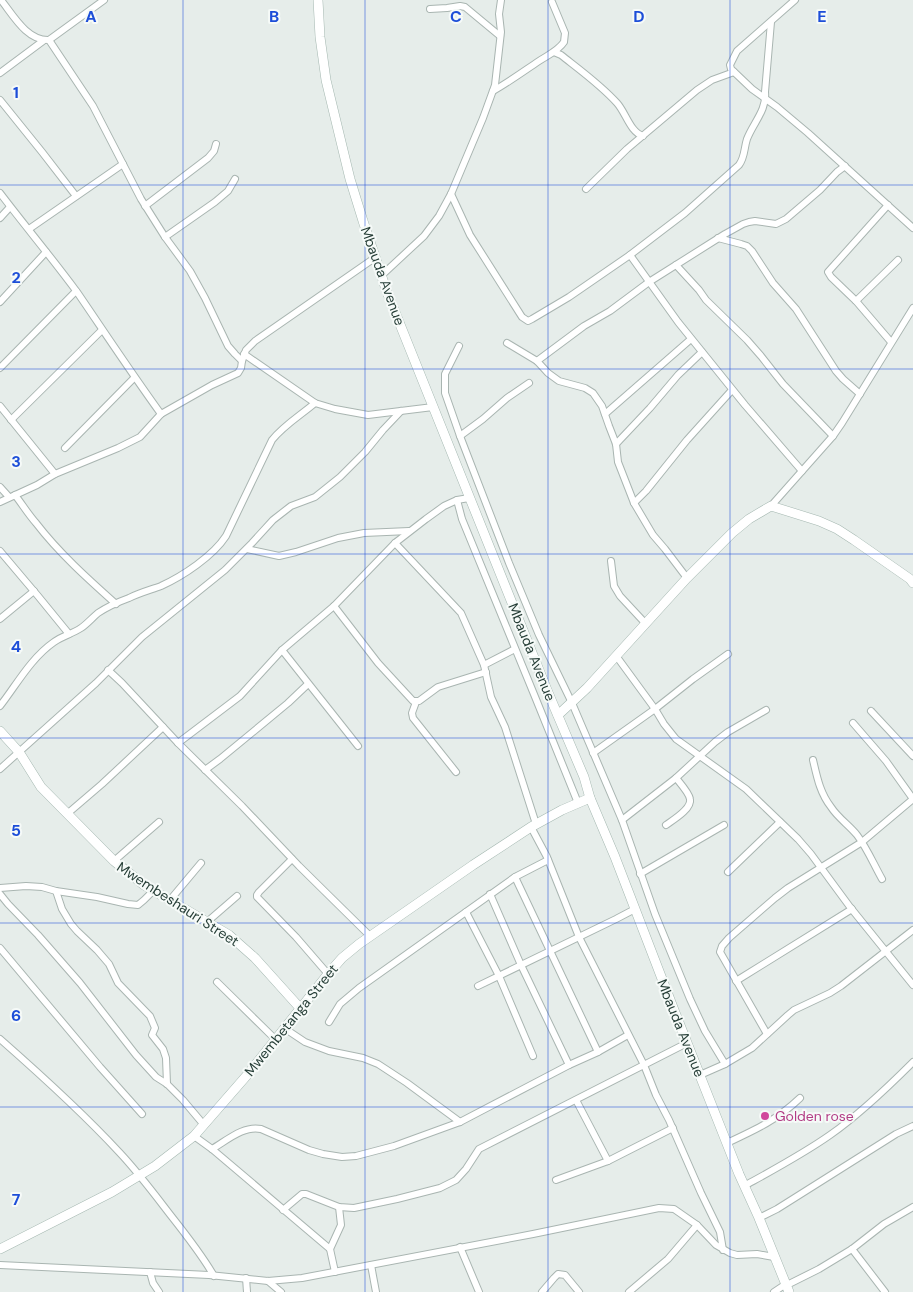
<svg xmlns="http://www.w3.org/2000/svg" width="913" height="1292" viewBox="0 0 913 1292" font-family="'DM Sans',sans-serif">
	<style>
		.lines { fill: none; stroke-linecap: round; stroke-linejoin: round }
		.street-casing { stroke: #a9b5b1; stroke-width: 8 }
		.secondary-casing { stroke: #a5b8b1; stroke-width: 10 }
		.street { stroke: #fff; stroke-width: 6 }
		.secondary { stroke: #fff; stroke-width: 9 }
		.grid { fill: none; stroke: #1d4ed8; stroke-width: 1; stroke-opacity: 0.55 }
		.hotel-dot { fill: #d1479c; stroke: #f6faf8; stroke-width: 2 }
		.labels { text-anchor: middle; dominant-baseline: central; stroke-width: 4; stroke-linejoin: round; paint-order: stroke }
		.street-label { font-size: 14px; fill: #263e37; stroke: #f6faf8 }
		.hotel-label { font-size: 14px; fill: #b23c85; stroke: #f6faf8; text-anchor: start }
		.grid-label { font-size: 16px; text-anchor: middle; font-weight: bold; fill: #1d4ed8; stroke: #f6faf8; stroke-width: 4; stroke-linejoin: round; paint-order: stroke }
	</style>
	<rect width="100%" height="100%" fill="#e6edea"/>
	<g class="lines">
		<g class="street-casing">
			<g id="street">
				<path d="M1 0C13 15 27 41 49 40L104 0"/>
				<path d="M795 0 737 51 730 65 731 69 752 89 777 107 808 133 913 228"/>
				<path d="M430 9 447 8 460 6 465 7 500 36"/>
				<path d="M49 40 93 106 141 199 165 237 190 271 205 298 228 346 235 354 242 361"/>
				<path d="M554 52 561 55C580 70 601 85 617 103 626 113 630 132 643 136"/>
				<path d="M0 73 43 41"/>
				<path d="M493 91C509 82 524 71 539 61 548 55 558 51 564 42L565 33 552 2"/>
				<path d="M0 100 42 152 76 196"/>
				<path d="M586 189 627 149 697 90 712 80 734 72"/>
				<path d="M0 193C25 226 52 258 77 292 105 333 132 374 161 414"/>
				<path d="M451 194 470 235 522 317 528 321 532 319 569 297 630 255 685 213 739 165C745 157 744 148 747 139 753 123 767 110 765 92L771 22"/>
				<path d="M888 205 828 272 831 277 856 301 891 342"/>
				<path d="M145 206 208 158 214 151 216 144"/>
				<path d="M0 218 10 207"/>
				<path d="M29 229 123 164"/>
				<path d="M165 237 215 202 228 191 235 179"/>
				<path d="M718 238 741 244 747 246 752 251 773 283 796 309 836 371 843 379 860 394"/>
				<path d="M630 255 678 322 745 405 802 471"/>
				<path d="M676 265 699 290 706 300 747 340 761 356 783 384 833 436"/>
				<path d="M382 275 424 236 439 216 451 194 483 118 495 85 501 32 499 14 501 0"/>
				<path d="M856 301 898 260"/>
				<path d="M0 302 46 252"/>
				<path d="M507 343 537 361 548 373 559 381 585 388 593 393 602 406 609 426 616 444 618 462 634 503 653 535 665 549 687 578"/>
				<path d="M459 346 445 374V393L460 436 509 563 539 635 572 703 622 820 655 914 690 999 705 1031 725 1064"/>
				<path d="M244 354 315 403 335 409 368 415 433 407"/>
				<path d="M537 361 584 326 610 311 649 282 725 234 743 224 749 222 755 221 776 224 786 219 820 190 837 172 845 166"/>
				<path d="M0 368 76 291"/>
				<path d="M0 406 55 474"/>
				<path d="M605 414 691 339"/>
				<path d="M11 420 102 330"/>
				<path d="M460 436 483 419 507 398 529 383"/>
				<path d="M616 444 650 408 678 375 702 352"/>
				<path d="M65 448 134 378"/>
				<path d="M0 487 9 497"/>
				<path d="M15 495C22 504 28 514 36 523 59 553 88 579 116 604"/>
				<path d="M457 500 462 519C501 614 540 708 578 803"/>
				<path d="M0 502 37 485 55 474 118 448 140 437 161 414 212 385 238 373 241 368 242 361 246 350 255 341 376 257"/>
				<path d="M634 503 646 491 687 440 732 390"/>
				<path d="M771 506 833 436 842 423 913 308"/>
				<path d="M395 543 461 613 484 665 491 697 505 727 536 824"/>
				<path d="M247 549 279 556 296 552 338 538 364 533 409 531"/>
				<path d="M0 551 38 596 69 634"/>
				<path d="M611 561 614 586 620 596 646 624"/>
				<path d="M334 606 378 663 413 701H419L438 687 486 672"/>
				<path d="M0 619 34 591"/>
				<path d="M282 650 358 746"/>
				<path d="M617 657 655 709 664 724 676 739 746 789 798 839 811 854 850 907 913 985"/>
				<path d="M484 665 515 649"/>
				<path d="M108 670 122 683 178 743 242 806 299 866 370 936"/>
				<path d="M416 702 412 713 413 718 456 772"/>
				<path d="M0 706C17 684 31 658 54 642 62 636 72 634 81 628 87 624 92 618 98 613 107 607 118 602 129 598 139 593 150 590 161 586 183 576 213 556 226 536L272 440C284 425 301 415 315 403"/>
				<path d="M871 711 913 756"/>
				<path d="M853 723 886 761 913 799"/>
				<path d="M178 743 240 696 282 650 334 606 395 543 426 519 444 506 457 500 469 498"/>
				<path d="M593 753 655 709 693 679 728 654"/>
				<path d="M813 760C817 777 820 793 831 807 838 818 849 825 857 835 867 848 874 865 882 879"/>
				<path d="M0 769 96 683 142 637 225 570 252 543 273 520 291 506 315 497 340 477 365 452 383 430 401 411"/>
				<path d="M205 770 220 759 288 703 308 684"/>
				<path d="M67 814 102 784 163 727"/>
				<path d="M622 820 676 778 715 742 728 732 766 710"/>
				<path d="M666 825C673 820 692 809 690 799 689 793 680 783 676 778"/>
				<path d="M531 827 547 857 579 937 644 1065 656 1095 669 1120 701 1193 720 1232 723 1250"/>
				<path d="M292 859 259 892 257 895V897L296 937 328 974"/>
				<path d="M114 861 159 822"/>
				<path d="M728 872 780 822"/>
				<path d="M640 874 724 825"/>
				<path d="M515 877 598 1052"/>
				<path d="M0 888 26 886 42 887 56 891 97 897 128 904 138 905 144 900 154 890"/>
				<path d="M56 891 62 909 71 924 77 931 97 950 109 964 118 983 150 1016 155 1028 152 1035 163 1049 166 1058 167 1084"/>
				<path d="M0 894 8 904 38 935 80 983 136 1055 156 1077 167 1084 183 1100 204 1125"/>
				<path d="M490 894 521 965 569 1065"/>
				<path d="M170 900 201 863"/>
				<path d="M466 912 499 976 533 1056"/>
				<path d="M207 922 237 896"/>
				<path d="M0 948 100 1067 142 1114"/>
				<path d="M736 981 852 909"/>
				<path d="M217 982 275 1039"/>
				<path d="M478 986 616 919 635 909"/>
				<path d="M329 1022 340 1004 359 988 515 877 548 860"/>
				<path d="M284 1028 305 1042 329 1051 363 1058 378 1064 407 1083 460 1122"/>
				<path d="M767 1034 720 952 722 946 729 938 775 898 788 888 862 842 913 799"/>
				<path d="M0 1039C41 1075 82 1112 119 1152 138 1172 155 1195 172 1217 187 1236 202 1255 214 1276"/>
				<path d="M700 1075 725 1064 752 1048 788 1015 794 1010 830 993 841 986 913 930"/>
				<path d="M576 1100 608 1161"/>
				<path d="M194 1136 212 1149 330 1249 335 1272"/>
				<path d="M727 1143C755 1130 777 1120 800 1098"/>
				<path d="M212 1149C226 1141 244 1125 261 1129L309 1150 323 1154 342 1157 356 1156 394 1146 460 1122 569 1065 598 1052 628 1035"/>
				<path d="M556 1180 608 1161 673 1128"/>
				<path d="M744 1186C773 1170 803 1154 830 1135 860 1114 887 1088 913 1062"/>
				<path d="M283 1210 302 1194H306L339 1207 354 1208 397 1199 440 1188 456 1180 466 1169 479 1149 687 1043"/>
				<path d="M759 1218 777 1209 896 1134 913 1126"/>
				<path d="M460 1247 479 1292"/>
				<path d="M330 1249 341 1225 339 1207"/>
				<path d="M852 1249 885 1292"/>
				<path d="M0 1265 209 1275 268 1281 302 1278 533 1234 659 1208 674 1209 697 1225 716 1245 730 1253 737 1255 757 1254 774 1257"/>
				<path d="M371 1265 376 1292"/>
				<path d="M150 1272 153 1283 159 1292"/>
				<path d="M246 1278 247 1292"/>
				<path d="M268 1281 281 1292"/>
				<path d="M542 1292 554 1278 558 1274 565 1275 579 1292"/>
				<path d="M629 1292 668 1259 697 1225"/>
				<path d="M774 1292 786 1284 787 1285 819 1269 852 1249 884 1224 913 1207"/>
			</g>
		</g>
		<g class="secondary-casing">
			<g id="secondary">
				<path d="M318 0 320 37 326 80 350 179 363 221 387 292 547 690 584 777 590 798 615 857 674 1010 739 1174 759 1218 789 1292"/>
				<path d="M558 715 587 688 687 578 732 533 749 519 771 506 819 521 837 529 854 540 910 579 913 583"/>
				<path d="M0 731 19 752 41 787 114 861 144 885 229 935 255 958 300 1008"/>
				<path d="M0 1249 112 1192 155 1166 194 1136 248 1074 328 974 342 958 359 944 473 865 531 827 562 810 590 798"/>
			</g>
		</g>
		<use href="#street" class="street"/>
		<use href="#secondary" class="secondary"/>
	</g>
	<path class="grid" d="M183 0V1292M365 0V1292M548 0V1292M730 0V1292M0 185H913M0 369H913M0 554H913M0 738H913M0 923H913M0 1107H913"/>
	<circle class="hotel-dot" cx="765" cy="1116" r="5"/>
	<g class="labels">
		<g class="street-label">
			<text transform="translate(383 276) rotate(70)">Mbauda Avenue</text>
			<text transform="translate(532 652) rotate(68)">Mbauda Avenue</text>
			<text transform="translate(178 904) rotate(33)">Mwembeshauri Street</text>
			<text transform="translate(291 1020) rotate(-51)">Mwembetanga Street</text>
			<text transform="translate(681 1028) rotate(68)">Mbauda Avenue</text>
		</g>
		<g class="hotel-label">
			<text x="775" y="1116">Golden rose</text>
		</g>
	</g>
	<g class="grid-label">
		<text x="91" y="22">A</text>
		<text x="274" y="22">B</text>
		<text x="456" y="22">C</text>
		<text x="639" y="22">D</text>
		<text x="822" y="22">E</text>
		<text x="16" y="98">1</text>
		<text x="16" y="283">2</text>
		<text x="16" y="467">3</text>
		<text x="16" y="652">4</text>
		<text x="16" y="836">5</text>
		<text x="16" y="1021">6</text>
		<text x="16" y="1205">7</text>
	</g>
</svg>
